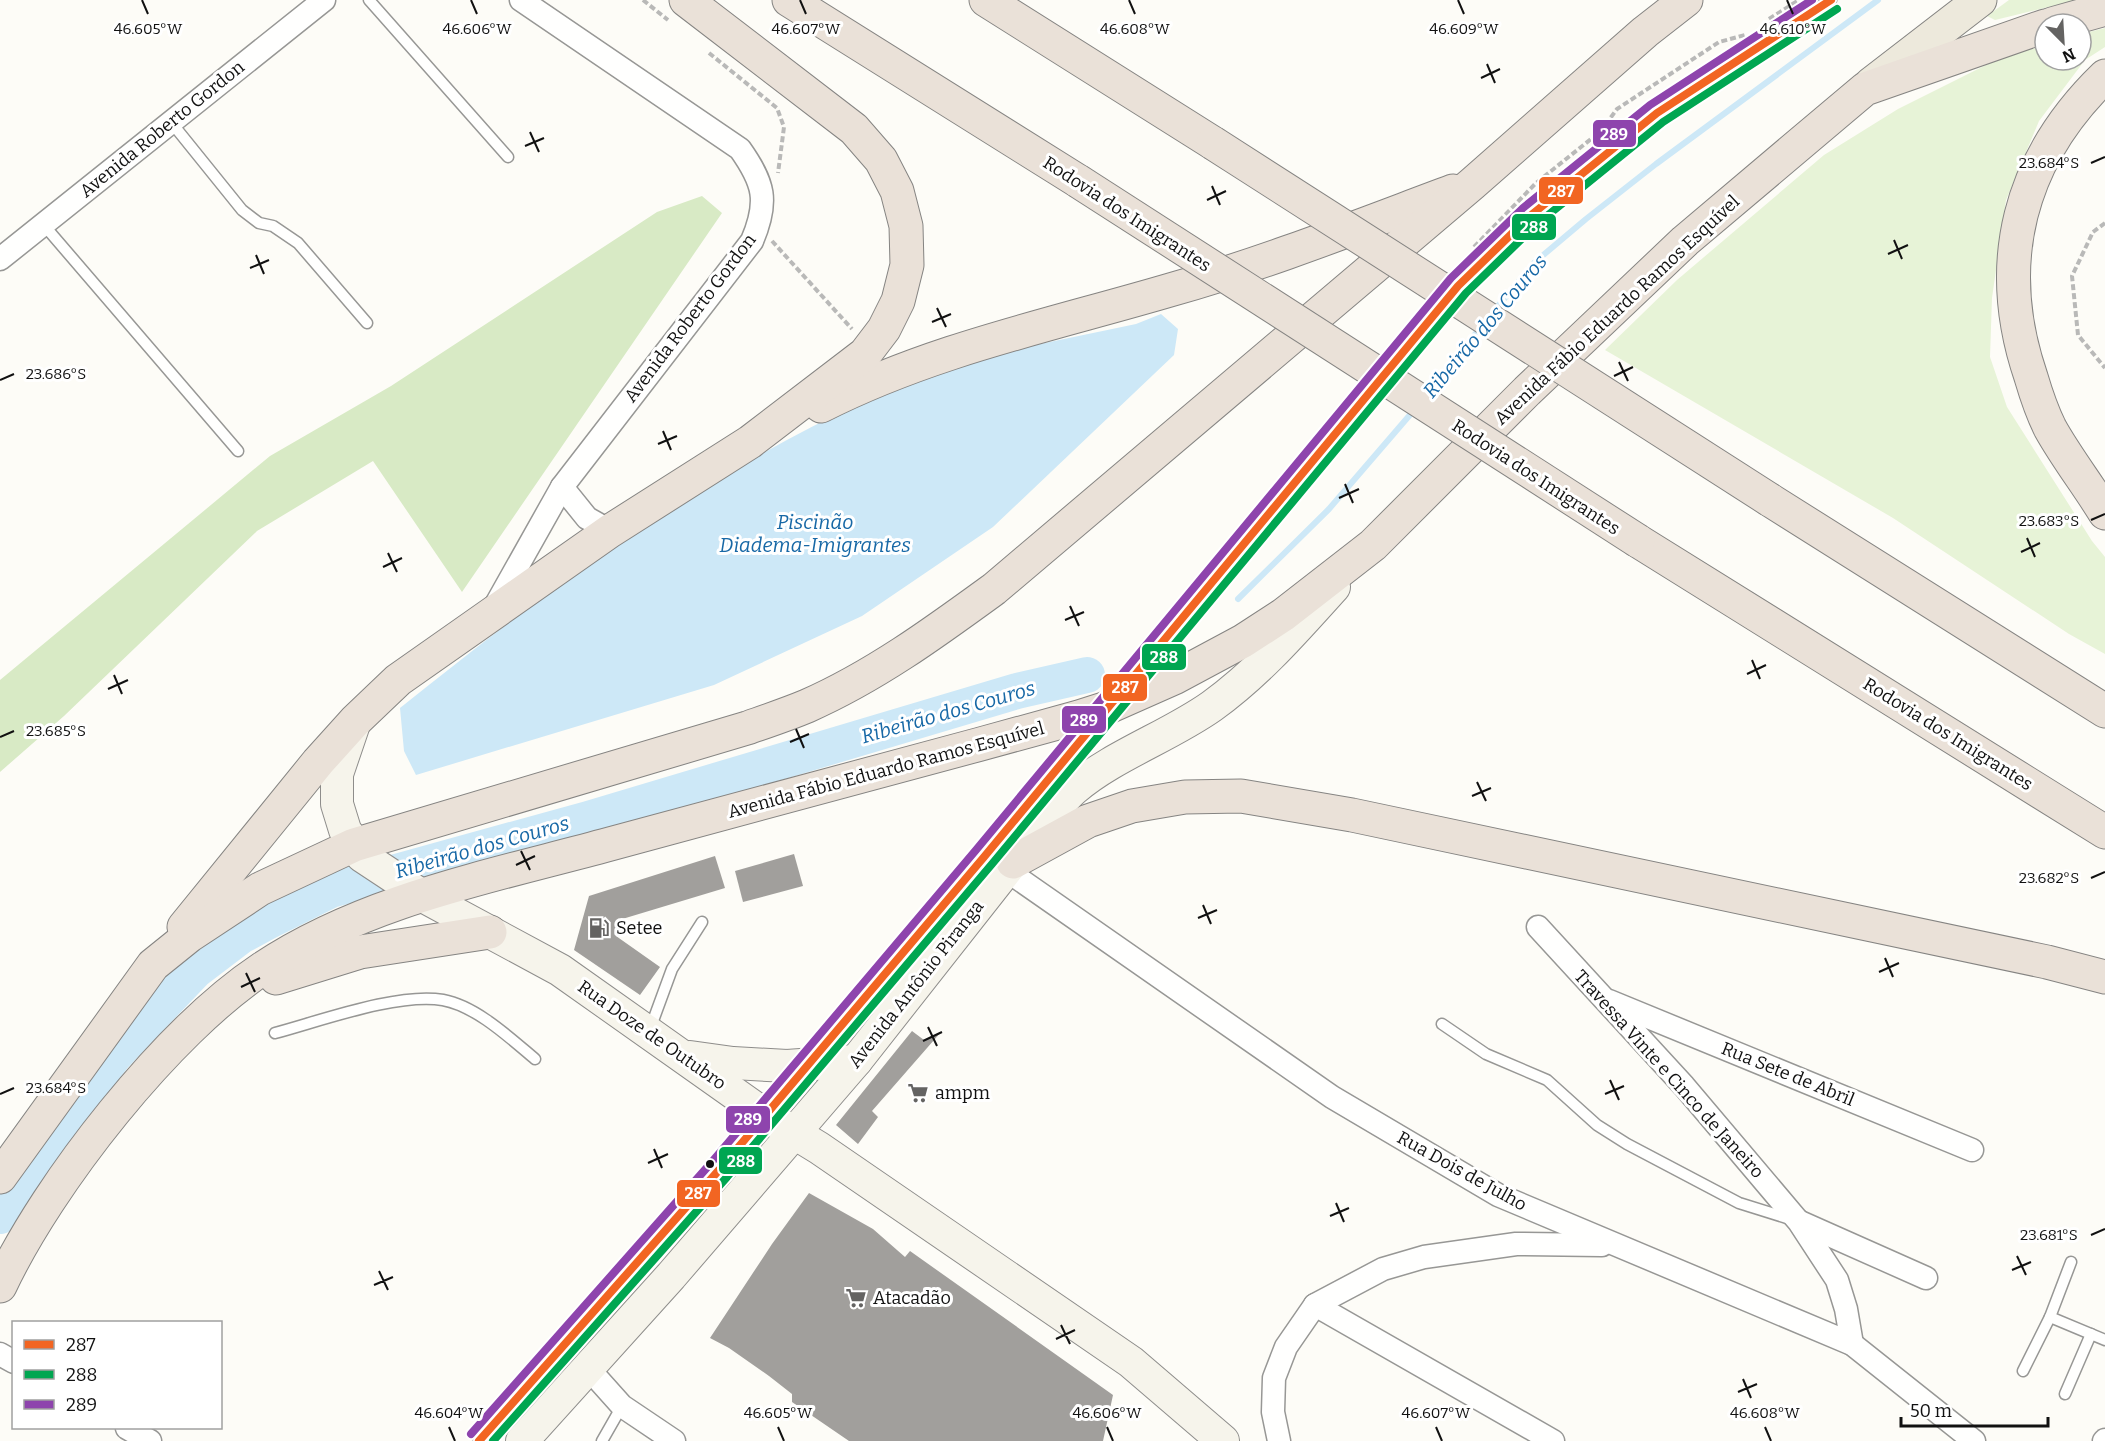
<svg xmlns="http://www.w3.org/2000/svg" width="2105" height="1441" viewBox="0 0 2105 1441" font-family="Bitter,serif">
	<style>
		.green { fill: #e7f3d7 }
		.forest { fill: #d8eac5 }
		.water { fill: #cde8f7 }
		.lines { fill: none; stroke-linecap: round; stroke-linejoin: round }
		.stream { stroke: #cde8f7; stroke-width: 6 }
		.river { stroke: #cde8f7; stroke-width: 36 }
		.building { fill: #a19f9c }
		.lane-casing { stroke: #979795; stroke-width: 13 }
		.street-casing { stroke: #979795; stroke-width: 25 }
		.secondary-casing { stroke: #8e8d8b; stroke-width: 34 }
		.primary-casing { stroke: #858482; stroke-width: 35 }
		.highway-casing { stroke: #858482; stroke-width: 35 }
		.path { stroke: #b9b9b8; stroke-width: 4; stroke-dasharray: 6 3; stroke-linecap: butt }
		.lane { stroke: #fffffe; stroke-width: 10 }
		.street { stroke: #fffffe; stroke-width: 22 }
		.secondary { stroke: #f6f4eb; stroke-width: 32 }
		.primary { stroke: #ede9dc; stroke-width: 33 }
		.highway { stroke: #eae1d8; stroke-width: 33 }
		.highway-bridge-casing { stroke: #858482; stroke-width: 35; stroke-linecap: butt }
		.highway-bridge { stroke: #eae1d8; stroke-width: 33 }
		.bus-1-casing { stroke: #fff; stroke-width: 12 }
		.bus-2-casing { stroke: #fff; stroke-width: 12 }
		.bus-3-casing { stroke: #fff; stroke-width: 12 }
		.bus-1 { stroke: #f26522; stroke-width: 8 }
		.bus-2 { stroke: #00a651; stroke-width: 8 }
		.bus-3 { stroke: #8e44ad; stroke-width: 8 }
		.ticks { fill: none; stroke: #111; stroke-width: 2 }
		.bus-dot { fill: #111; stroke: #fff; stroke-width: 2 }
		.labels { text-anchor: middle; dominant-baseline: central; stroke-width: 6; stroke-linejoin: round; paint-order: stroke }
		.street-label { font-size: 18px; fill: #111; stroke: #fff }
		.poi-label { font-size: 18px; fill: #111; stroke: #fff; text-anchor: start }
		.water-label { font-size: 20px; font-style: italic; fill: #1768a6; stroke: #fff }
		.ticks-label { font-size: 15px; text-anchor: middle; fill: #111; stroke: #fff; stroke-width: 6; stroke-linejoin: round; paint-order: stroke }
		.line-badge { stroke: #fff; stroke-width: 2 }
		.badge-label { font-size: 16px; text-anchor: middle; font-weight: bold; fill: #fff }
	</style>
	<rect width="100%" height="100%" fill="#fdfcf7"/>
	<g class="green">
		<path d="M2009 0H2077L1995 20 1987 16Z"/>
		<path d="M2105 28V47L2085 60 2039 121 2006 200 1992 298 1990 357 2007 407 2092 541 2105 557V654L2069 634 1893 518 1605 350 1677 280 1824 155 1898 109 1996 60 2045 45V60H2081V34Z"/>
	</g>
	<path class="forest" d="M702 196 722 213 462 592 373 461 257 531 64 716 0 772V680L270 456 391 386 657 212Z"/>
	<path class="water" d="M1161 314 1178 329 1174 355 993 527 862 616 714 685 416 775 404 751 400 708C569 572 757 434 963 361 981 355 1002 352 1021 348 1059 340 1098 332 1136 324Z"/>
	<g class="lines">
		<g class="stream">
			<path d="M1493 312 1535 262 1586 219 1656 164 1878 0"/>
			<path d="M1427 394 1481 327"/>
			<path d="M1238 599 1329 509 1415 409"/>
		</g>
		<path class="river" d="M0 1216 56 1132 114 1056 195 971 241 936 269 921 331 890 588 819 1017 691 1087 675"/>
	</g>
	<g class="building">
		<path d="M794 854 803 886 743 902 735 871Z"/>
		<path d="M715 856 725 888 619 920 616 936 660 967 640 995 574 950 589 896Z"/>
		<path d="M912 1031 924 1040 941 1032 872 1111 878 1117 858 1144 836 1125Z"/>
		<path d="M809 1193 873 1229 905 1257 910 1251 1113 1395 1103 1441H849L792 1402V1394L769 1376 729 1348 710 1338 772 1244Z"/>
	</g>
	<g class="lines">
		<g class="lane-casing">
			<g id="lane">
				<path d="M369 0 508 157"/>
				<path d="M171 122 242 210 259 223 273 226 298 243 367 323"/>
				<path d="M43 224 238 451"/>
				<path d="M1120 691 1458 286C1520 224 1587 164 1658 113 1714 73 1773 37 1831 0"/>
				<path d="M1442 1024 1486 1054 1547 1080 1597 1125 1627 1144 1739 1203 1790 1219"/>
				<path d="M650 1029 672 969 702 922"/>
				<path d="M275 1033C320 1021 399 992 443 1000 476 1006 510 1038 535 1059"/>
				<path d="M811 1058 984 857 1095 721"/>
				<path d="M2050 1317 2105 1340"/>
				<path d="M2023 1371 2050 1317 2071 1262"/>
				<path d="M2065 1394 2091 1334"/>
				<path d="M479 1441 690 1204 802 1070"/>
				<path d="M602 1441 622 1406"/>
			</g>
		</g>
		<g class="street-casing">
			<g id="street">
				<path d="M0 259 324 0"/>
				<path d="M562 487 587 518 610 531"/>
				<path d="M494 608 562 487 752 241C769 201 764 183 740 149L521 0"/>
				<path d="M1006 870 1332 1097 1498 1195 1852 1344 1974 1441"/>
				<path d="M1538 927 1684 1086 1799 1222 1837 1280 1846 1309 1852 1344"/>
				<path d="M1609 1001 1972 1150"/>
				<path d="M1800 1222 1926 1278"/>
				<path d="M1315 1305 1553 1441"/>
				<path d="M0 1354 14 1362"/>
				<path d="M588 1368 622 1406 674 1441"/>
				<path d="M127 1428 150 1441"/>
				<path d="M1279 1441 1273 1412 1274 1378 1286 1347 1315 1305 1383 1269 1424 1257 1516 1244 1602 1245"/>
				<path d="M2104 1441 2105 1440"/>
			</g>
		</g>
		<g class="secondary-casing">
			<g id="secondary">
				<path d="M355 721 337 774V804L345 830 362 856 421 895 560 970 765 1115 819 1148 1131 1362 1223 1441"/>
				<path d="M690 1057 733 1063 787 1066 856 1061"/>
				<path d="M522 1441 671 1276 856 1061 1052 812C1059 805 1066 796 1074 789 1112 756 1170 736 1212 706 1259 672 1295 630 1334 587"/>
			</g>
		</g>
		<g class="primary-casing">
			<path id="primary" d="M1871 84 1980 0"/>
		</g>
		<g class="highway-casing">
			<g id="highway">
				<path d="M789 0 1078 181"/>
				<path d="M986 0 1213 143"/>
				<path d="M2052 24 2105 9"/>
				<path d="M2105 76C2019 159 1992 263 2031 377 2036 394 2042 412 2050 428 2066 457 2088 485 2105 513"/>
				<path d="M821 406C931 350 1051 325 1170 290 1266 263 1359 226 1453 191"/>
				<path d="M1770 500 2105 711"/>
				<path d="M1638 541 2105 832"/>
				<path d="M1013 862 1088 821 1132 806 1185 797 1241 796 1352 815 2047 962 2105 977"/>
				<path d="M184 927 318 762 355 721 398 680 610 531 750 442 865 354 884 329 898 301 907 265 906 226 897 191 881 160 854 129 686 0"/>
				<path d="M276 978 360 952 490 932"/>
				<path d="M0 1177 153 965 189 936 260 889 354 845 747 728C767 721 788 714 807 706 875 676 935 632 994 589L1472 184 1645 32 1686 0"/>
				<path d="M0 1286C49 1182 167 1032 263 968 365 900 493 876 610 844 767 802 923 760 1079 717L1104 709 1174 678 1243 641 1283 615 1373 545 1527 391 1685 241 1865 89 2045 26"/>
			</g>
		</g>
		<g class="path">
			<path d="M643 0 668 20"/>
			<path d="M1769 19 1799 0"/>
			<path d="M709 53 777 108 784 127 778 173"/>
			<path d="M2105 223 2093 232 2072 276 2078 335 2105 368"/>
			<path d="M772 241 852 329"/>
			<path d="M1474 247 1536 183 1601 131 1617 109 1719 42 1745 35"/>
		</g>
		<use href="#lane" class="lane"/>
		<use href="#street" class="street"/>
		<use href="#secondary" class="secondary"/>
		<use href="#primary" class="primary"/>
		<use href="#highway" class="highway"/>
		<g class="highway-bridge-casing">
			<g id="highway-bridge">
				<path d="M1213 143 1770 500"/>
				<path d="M1078 181 1638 541"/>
			</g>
		</g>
		<use href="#highway-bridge" class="highway-bridge"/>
		<g class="bus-1-casing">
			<path id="bus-1" d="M479 1441 719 1170 984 857 1458 286 1530 216 1657 113 1831 0"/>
		</g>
		<g class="bus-2-casing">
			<path id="bus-2" d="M493 1441 727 1177 992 864 1466 293 1537 224 1663 122 1837 9"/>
		</g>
		<g class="bus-3-casing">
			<path id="bus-3" d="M471 1434 711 1163 976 850 1451 278 1523 208 1650 105 1812 0"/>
		</g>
		<use href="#bus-1" class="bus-1"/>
		<use href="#bus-2" class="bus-2"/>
		<use href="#bus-3" class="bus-3"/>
	</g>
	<path class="ticks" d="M142 0 148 14M471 0 477 14M800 0 806 14M1129 0 1135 14M1458 0 1464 14M1787 0 1793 14M1487 64 1495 83M1481 78 1500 69M530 132 539 152M525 146 544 138M2091 163 2105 157M1212 186 1220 205M1207 200 1226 191M1894 240 1902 259M1888 254 1908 245M256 255 264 274M250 268 269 260M937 308 946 327M932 322 951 314M1619 362 1628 381M1614 376 1633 367M0 380 14 374M663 431 671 450M658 444 677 436M1345 484 1353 503M1339 498 1359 489M2091 520 2105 514M2027 538 2035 557M2021 552 2040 543M388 553 397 572M383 567 402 558M1070 606 1079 626M1065 620 1084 612M1752 660 1760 679M1747 674 1766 665M114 675 122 694M108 689 128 680M796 729 804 748M0 737 14 731M790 742 809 734M1477 782 1486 801M1472 796 1491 788M521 851 530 870M516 865 535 856M2091 878 2105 872M1203 905 1211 924M1198 918 1217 910M1885 958 1893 977M1879 972 1899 963M246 973 255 992M241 987 260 978M928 1027 937 1046M923 1041 942 1032M1610 1080 1619 1100M0 1094 14 1088M1605 1094 1624 1086M654 1149 662 1168M648 1163 668 1154M1336 1203 1344 1222M1330 1216 1349 1208M2091 1235 2105 1229M2017 1256 2026 1275M2012 1270 2031 1262M379 1271 388 1290M374 1285 393 1277M1061 1325 1070 1344M1056 1339 1075 1330M1743 1379 1751 1398M1738 1392 1757 1384M449 1427 455 1441M778 1427 784 1441M1107 1427 1113 1441M1436 1427 1442 1441M1765 1427 1771 1441"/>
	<defs>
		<g id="fuel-bare" transform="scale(1.62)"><path d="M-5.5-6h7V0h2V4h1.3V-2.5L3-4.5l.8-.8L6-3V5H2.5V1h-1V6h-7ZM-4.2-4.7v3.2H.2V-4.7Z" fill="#646362" stroke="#fff" stroke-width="2.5" paint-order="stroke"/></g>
		<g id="supermarket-bare" transform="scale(1.62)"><path d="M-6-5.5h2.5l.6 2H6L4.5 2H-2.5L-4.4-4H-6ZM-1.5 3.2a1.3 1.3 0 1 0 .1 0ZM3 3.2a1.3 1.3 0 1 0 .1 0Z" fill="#646362" stroke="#fff" stroke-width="2.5" paint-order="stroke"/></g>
	</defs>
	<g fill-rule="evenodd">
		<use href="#fuel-bare" x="599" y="928"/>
		<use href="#supermarket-bare" x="918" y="1093"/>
		<use href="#supermarket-bare" x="856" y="1298"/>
	</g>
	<circle class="bus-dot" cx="710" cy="1164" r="5"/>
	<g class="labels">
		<g class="street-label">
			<text transform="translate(162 129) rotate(-39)">Avenida Roberto Gordon</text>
			<text transform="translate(1127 214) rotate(33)">Rodovia dos Imigrantes</text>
			<text transform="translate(1617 310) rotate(-43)">Avenida Fábio Eduardo Ramos Esquível</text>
			<text transform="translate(690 318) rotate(-53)">Avenida Roberto Gordon</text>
			<text transform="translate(1536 477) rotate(33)">Rodovia dos Imigrantes</text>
			<text transform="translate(1948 734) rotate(32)">Rodovia dos Imigrantes</text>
			<text transform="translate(886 770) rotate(-15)">Avenida Fábio Eduardo Ramos Esquível</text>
			<text transform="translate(916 984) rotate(-52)">Avenida Antônio Piranga</text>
			<text transform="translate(652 1035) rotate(35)">Rua Doze de Outubro</text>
			<text transform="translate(1669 1074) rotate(48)">Travessa Vinte e Cinco de Janeiro</text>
			<text transform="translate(1788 1074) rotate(22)">Rua Sete de Abril</text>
			<text transform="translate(1462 1171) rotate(29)">Rua Dois de Julho</text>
		</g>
		<g class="poi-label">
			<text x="616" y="928">Setee</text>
			<text x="935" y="1093">ampm</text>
			<text x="873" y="1298">Atacadão</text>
		</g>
		<g class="water-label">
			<text transform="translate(1485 326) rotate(-50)">Ribeirão dos Couros</text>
			<text x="815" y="522">Piscinão<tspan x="815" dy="23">Diadema-Imigrantes</tspan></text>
			<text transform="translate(948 712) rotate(-16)">Ribeirão dos Couros</text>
			<text transform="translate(482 847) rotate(-16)">Ribeirão dos Couros</text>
		</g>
	</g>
	<g class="ticks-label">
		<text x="148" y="34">46.605°W</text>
		<text x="477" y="34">46.606°W</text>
		<text x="806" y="34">46.607°W</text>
		<text x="1135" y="34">46.608°W</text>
		<text x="1793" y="34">46.610°W</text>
		<text x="1464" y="34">46.609°W</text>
		<text x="2049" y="168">23.684°S</text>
		<text x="56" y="379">23.686°S</text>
		<text x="2049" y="526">23.683°S</text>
		<text x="56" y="736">23.685°S</text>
		<text x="2049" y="883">23.682°S</text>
		<text x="56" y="1093">23.684°S</text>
		<text x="2049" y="1240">23.681°S</text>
		<text x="449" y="1418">46.604°W</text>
		<text x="778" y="1418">46.605°W</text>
		<text x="1107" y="1418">46.606°W</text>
		<text x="1436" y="1418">46.607°W</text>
		<text x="1765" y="1418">46.608°W</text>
	</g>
	<g class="line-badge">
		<rect x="1592" y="119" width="45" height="29" rx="6" fill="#8e44ad"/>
		<rect x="1538" y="176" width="46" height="29" rx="6" fill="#f26522"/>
		<rect x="1511" y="213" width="46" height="28" rx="6" fill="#00a651"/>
		<rect x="1141" y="643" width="46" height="28" rx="6" fill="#00a651"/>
		<rect x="1102" y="673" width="46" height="29" rx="6" fill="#f26522"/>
		<rect x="1061" y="705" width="46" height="29" rx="6" fill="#8e44ad"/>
		<rect x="725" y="1105" width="46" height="29" rx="6" fill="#8e44ad"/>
		<rect x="718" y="1146" width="45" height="29" rx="6" fill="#00a651"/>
		<rect x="676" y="1179" width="45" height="29" rx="6" fill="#f26522"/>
	</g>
	<g class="badge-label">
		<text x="1614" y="140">289</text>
		<text x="1561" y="197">287</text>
		<text x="1534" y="233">288</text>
		<text x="1164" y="663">288</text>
		<text x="1125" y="693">287</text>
		<text x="1084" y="726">289</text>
		<text x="748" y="1125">289</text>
		<text x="741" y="1167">288</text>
		<text x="698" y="1199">287</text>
	</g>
	<rect x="12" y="1321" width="210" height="108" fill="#ffffff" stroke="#a0a0a0" stroke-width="1.5"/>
	<rect x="24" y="1340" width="30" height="9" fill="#f26522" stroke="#a0a0a0" stroke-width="1.5"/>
	<text x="66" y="1351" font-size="18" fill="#111111">287</text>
	<rect x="24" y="1370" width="30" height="9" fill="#00a651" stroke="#a0a0a0" stroke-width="1.5"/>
	<text x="66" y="1381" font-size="18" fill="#111111">288</text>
	<rect x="24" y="1400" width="30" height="9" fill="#8e44ad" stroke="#a0a0a0" stroke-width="1.5"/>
	<text x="66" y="1411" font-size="18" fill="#111111">289</text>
	<g transform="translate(2063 42) rotate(156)"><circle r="28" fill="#ffffff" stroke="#a0a0a0" stroke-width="1.5"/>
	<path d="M0-4.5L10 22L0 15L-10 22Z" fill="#646362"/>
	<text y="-9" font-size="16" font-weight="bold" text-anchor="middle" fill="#111111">N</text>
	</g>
	<path d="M1901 1417v9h147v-9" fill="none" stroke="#111111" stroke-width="3"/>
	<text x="1910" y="1417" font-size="18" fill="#111111" stroke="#ffffff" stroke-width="4.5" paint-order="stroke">50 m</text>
</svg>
